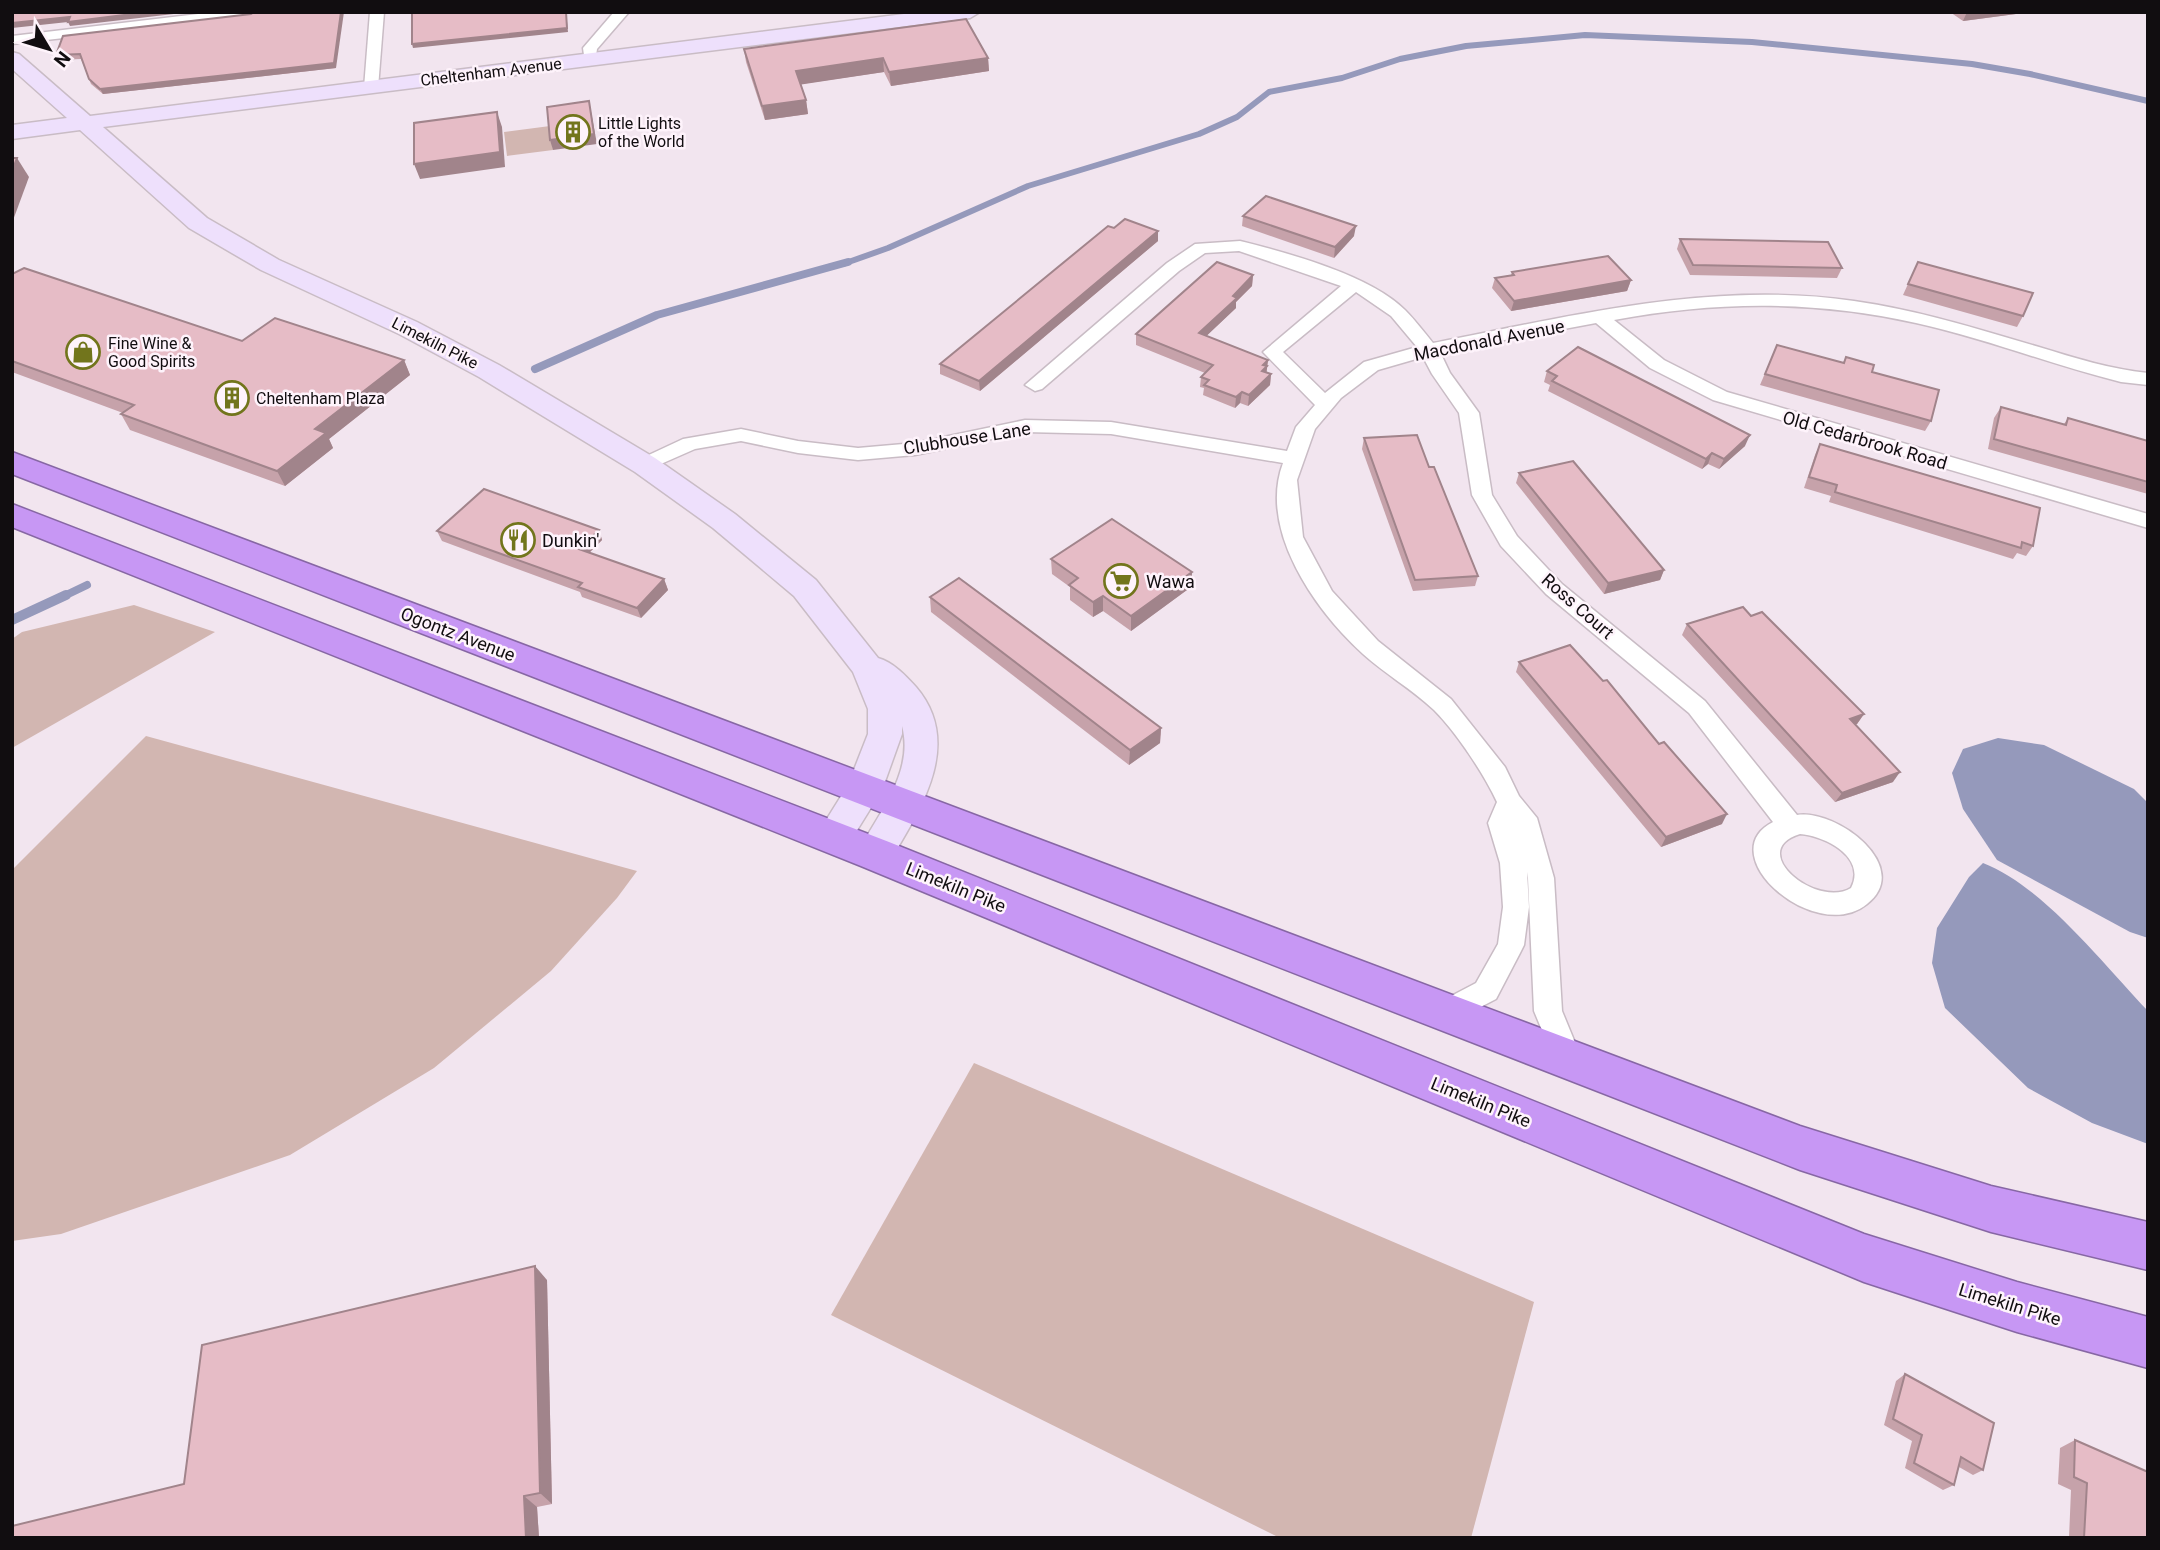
<svg xmlns="http://www.w3.org/2000/svg" width="2160" height="1550" viewBox="0 0 2160 1550" font-family="Roboto,sans-serif">
	<style>
		.green { fill: #d2b6b1 }
		.water { fill: #9599bb }
		.lines { fill: none; stroke-linecap: round; stroke-linejoin: round }
		.stream-far2 { stroke: #9599bb; stroke-width: 6 }
		.stream-far1 { stroke: #9599bb; stroke-width: 8 }
		.stream { stroke: #9599bb; stroke-width: 10 }
		.street-casing { stroke: #c9bcc5; stroke-width: 3 }
		.secondary-casing { stroke: #c9bcc5; stroke-width: 3 }
		.highway-casing { stroke: #8767a4; stroke-width: 3 }
		.street { fill: #fff; fill-rule: evenodd }
		.secondary { fill: #eee0fc; fill-rule: evenodd }
		.highway { fill: #c797f4; fill-rule: evenodd }
		.wall { fill: #c6a2aa }
		.shaded-wall { fill: #a1848b }
		.building { fill: #e6bcc6; stroke: #a1848b; stroke-width: 2 }
		.labels { text-anchor: middle; dominant-baseline: central; stroke-width: 5; stroke-linejoin: round; paint-order: stroke }
		.far-street-label { font-size: 16px; fill: #110d10; stroke: #fef3fb }
		.far-poi-label { font-size: 16px; fill: #110d10; stroke: #fef3fb; text-anchor: start }
		.street-label { font-size: 18px; fill: #110d10; stroke: #fef3fb }
		.poi-label { font-size: 18px; fill: #110d10; stroke: #fef3fb; text-anchor: start }
	</style>
	<rect width="100%" height="100%" fill="#f2e5ef"/>
	<g class="green">
		<path d="M550 126 553 150 507 156 504 132Z"/>
		<path d="M134 605 215 632 12 748V639L22 632Z"/>
		<path d="M146 736 637 871 617 898 551 971 434 1068 290 1155 61 1234 12 1241V870Z"/>
		<path d="M974 1063 1534 1302 1471 1538H1280L831 1315Z"/>
	</g>
	<g class="water">
		<path d="M1998 738 2044 745 2134 789 2148 803V938L2130 932 1997 860 1963 809 1952 773 1963 749Z"/>
		<path d="M1983 863C2043 886 2103 964 2148 1011V1144L2092 1123 2028 1088 1945 1008 1932 963 1937 928 1969 877Z"/>
	</g>
	<g class="lines">
		<path class="stream-far2" d="M843 264 888 248 1028 186 1199 134 1237 117 1269 92 1342 78 1400 59 1466 46 1585 35 1752 42 1972 64 2030 74 2148 101"/>
		<g class="stream-far1">
			<path d="M535 369 657 315 848 262"/>
			<path d="M62 597 87 585"/>
		</g>
		<path class="stream" d="M12 620 66 595"/>
		<g class="street-casing">
			<g id="street">
				<path d="M215 12H260L253 16 12 44V36Z"/>
				<path d="M370 12H384L378 88 371 92 364 88Z"/>
				<path d="M614 12H629L597 49 595 62H585L583 48Z"/>
				<path d="M1240 241C1288 253 1370 275 1405 310 1415 320 1424 332 1433 343 1572 316 1712 280 1854 301 1918 310 1978 329 2039 347 2075 358 2110 369 2148 373V385L2121 382C2052 365 1985 338 1916 323 1813 300 1717 301 1614 320L1664 360 1727 392 2148 514V528L1713 400 1650 368 1596 323 1440 352 1450 373 1479 413 1492 495 1517 536 1562 584 1705 701 1797 815C1837 809 1914 867 1867 904 1815 946 1710 854 1773 822L1689 713 1546 594 1501 546 1472 495 1459 413 1432 374 1423 357 1378 370 1341 398 1315 429 1297 480 1303 537 1332 591 1378 641 1451 699 1505 767 1519 796 1537 818 1554 878 1562 1011 1583 1062 1579 1071 1569 1075 1559 1071 1534 1011 1528 878 1527 872 1529 907 1524 945 1520 953 1496 999 1446 1025 1436 1022 1432 1013 1436 1004 1476 983 1498 944 1503 907 1500 863 1488 823 1497 802C1484 774 1456 732 1434 710 1412 689 1385 674 1363 654 1315 610 1258 530 1283 463L1111 434 1025 432 915 455 858 460 798 453 741 441 695 449 645 471 638 470 635 465 638 460 683 439 741 429 798 441 858 448 915 443 1025 420 1111 422 1287 451 1296 427 1315 405 1263 352 1341 286 1239 251 1205 253 1179 271 1042 389 1035 391 1025 385 1167 263 1195 244ZM1356 292 1391 316 1417 347 1364 362 1325 393 1283 352ZM1800 834C1825 836 1867 857 1851 888 1817 909 1745 851 1800 834Z"/>
			</g>
		</g>
		<g class="secondary-casing">
			<path id="secondary" d="M920 12H980L970 18 103 127 207 218 279 260 417 322 499 365 655 458 735 514 816 580 878 658C893 662 906 676 916 687 965 744 919 812 888 864L875 869 862 864 857 854C876 816 915 773 902 726V734L882 790 846 848 833 853 820 848 815 838 848 785 868 734V709L853 672 794 596 713 528 635 472 479 377 399 334 261 270 189 228 80 130 12 139V125L67 118 12 69V52L19 54 90 116Z"/>
		</g>
		<g class="highway-casing">
			<g id="highway">
				<path d="M12 452 1800 1126 1991 1186 2148 1222V1270L1991 1232 1800 1170 12 474Z"/>
				<path d="M12 504 889 842 1864 1234 2017 1282 2148 1317V1368L2017 1332 1864 1282 861 866 12 527Z"/>
			</g>
		</g>
		<use href="#street" class="street"/>
		<use href="#secondary" class="secondary"/>
		<use href="#highway" class="highway"/>
	</g>
	<g class="wall">
		<path d="M1950 12H2031L1963 21Z"/>
		<path d="M251 14 336 68 103 94 91 84 81 59 58 60 56 55Z"/>
		<path d="M744 49 988 58 989 71 891 86 884 72 801 84 806 100 808 114 765 120 746 62Z"/>
		<path d="M1243 216 1354 236 1334 258 1242 226Z"/>
		<path d="M1114 228 1158 231V241L980 391 940 374V364Z"/>
		<path d="M1680 239 1842 268 1837 278 1690 275 1677 249Z"/>
		<path d="M1918 262 2023 316 2017 327 1903 295Z"/>
		<path d="M1512 272 1631 280 1627 291 1511 311 1492 288 1495 278 1511 275Z"/>
		<path d="M12 274 242 341 404 360 410 375 329 439 333 448 285 486 130 430 121 414 123 413 12 372Z"/>
		<path d="M1253 275 1252 286 1236 302V308L1206 336 1268 360 1266 373 1271 374 1270 385 1248 406 1240 403 1235 408 1203 395 1204 388 1200 387 1201 377 1205 373 1136 345V334Z"/>
		<path d="M1777 345 1931 421 1925 431 1760 385Z"/>
		<path d="M1547 371 1745 446 1719 469 1708 464 1702 469 1548 391 1550 385 1544 382Z"/>
		<path d="M2001 407 2064 424 2068 418 2148 441V494L1988 449 1994 418Z"/>
		<path d="M1364 438 1429 467 1478 576 1475 586 1413 591 1362 449Z"/>
		<path d="M1820 444 2033 546 2026 556 2017 553 2013 559 1829 502 1831 496 1804 488 1815 455Z"/>
		<path d="M1519 473 1664 570 1660 580 1604 594 1516 483Z"/>
		<path d="M599 530 602 540 589 553 664 579 668 590 641 618 582 597 580 592 442 541 437 531Z"/>
		<path d="M1051 559 1192 572 1191 587 1131 631 1103 611 1093 617 1070 600V587L1052 574Z"/>
		<path d="M930 597 1161 728 1160 743 1129 765 931 612Z"/>
		<path d="M1751 616 1864 714 1857 724 1855 725 1893 782 1835 802 1682 635 1687 624Z"/>
		<path d="M1519 662 1722 824 1661 847 1516 672Z"/>
		<path d="M547 1280 552 1504 537 1507 539 1538H12L184 1484Z"/>
		<path d="M1905 1374 1983 1470 1973 1475 1959 1467 1954 1485 1943 1490 1905 1468 1912 1441 1884 1425 1896 1381Z"/>
		<path d="M2075 1440 2148 1538H2069L2071 1490 2058 1484 2060 1448Z"/>
	</g>
	<g class="shaded-wall">
		<path d="M148 12H191L70 26 68 22 12 28V23L70 17Z"/>
		<path d="M341 12H344L336 68 103 94 100 89Z"/>
		<path d="M566 12 568 32 413 48 412 44Z"/>
		<path d="M1967 12H2031L1963 21Z"/>
		<path d="M883 58 884 72 798 85 796 71Z"/>
		<path d="M988 58 989 71 891 86 889 72Z"/>
		<path d="M806 100 808 114 765 120 762 106Z"/>
		<path d="M589 101 597 144 553 150 550 140Z"/>
		<path d="M497 112 502 127 505 167 420 179 414 164Z"/>
		<path d="M17 158 29 177 12 223V171Z"/>
		<path d="M1356 226 1354 236 1334 258 1335 247Z"/>
		<path d="M1158 231V241L980 391 979 381Z"/>
		<path d="M1253 275 1252 286 1236 302V308L1198 344 1199 333Z"/>
		<path d="M1631 280 1627 291 1511 311 1514 301Z"/>
		<path d="M404 360 410 375 329 439 333 448 285 486 277 471 315 429Z"/>
		<path d="M1268 360 1266 377 1261 381 1263 365Z"/>
		<path d="M1271 374 1270 385 1248 406 1249 395Z"/>
		<path d="M1242 392 1240 403 1235 408 1236 397Z"/>
		<path d="M1750 435 1745 446 1719 469 1724 459Z"/>
		<path d="M1712 453 1708 464 1702 469 1706 459Z"/>
		<path d="M599 530 602 540 583 559 579 549Z"/>
		<path d="M1664 570 1660 580 1604 594 1608 583Z"/>
		<path d="M1192 572 1191 587 1131 631V616Z"/>
		<path d="M664 579 668 590 641 618 637 608Z"/>
		<path d="M1103 596V611L1093 617V602Z"/>
		<path d="M1864 714 1857 724 1843 729 1850 719Z"/>
		<path d="M1161 728 1160 743 1129 765 1130 750Z"/>
		<path d="M1900 772 1893 782 1835 802 1842 793Z"/>
		<path d="M1727 814 1722 824 1661 847 1666 837Z"/>
		<path d="M535 1266 547 1280 552 1504 540 1493Z"/>
		<path d="M524 1496 537 1507 539 1538H526Z"/>
	</g>
	<g class="building">
		<path d="M12 12H148L68 22 70 17 12 23Z"/>
		<path d="M254 12H341L334 63 100 89 89 79 80 54 56 55 63 36 251 14Z"/>
		<path d="M412 12H566L567 28 412 44Z"/>
		<path d="M966 19 988 58 889 72 883 58 796 71 806 100 762 106 744 49Z"/>
		<path d="M589 101 594 134 550 140 547 107Z"/>
		<path d="M497 112 500 152 414 164V123Z"/>
		<path d="M12 158H17L12 171Z"/>
		<path d="M1266 196 1356 226 1335 247 1243 216Z"/>
		<path d="M1125 219 1158 231 979 381 940 364 1108 226 1114 228Z"/>
		<path d="M1680 239 1828 242 1842 268 1693 265Z"/>
		<path d="M1608 256 1631 280 1514 301 1495 278 1514 275 1512 272Z"/>
		<path d="M1217 262 1253 275 1233 296 1237 298 1199 333 1268 360 1263 365 1267 366 1262 371 1271 374 1249 395 1242 392 1236 397 1204 385 1209 380 1201 377 1213 365 1136 334Z"/>
		<path d="M1918 262 2033 293 2023 316 1908 284Z"/>
		<path d="M24 268 242 341 275 318 404 360 315 429 326 433 277 471 121 414 134 405 12 361V274Z"/>
		<path d="M1777 345 1844 363 1846 357 1874 365 1872 372 1939 390 1931 421 1765 374Z"/>
		<path d="M1578 347 1750 435 1724 459 1712 453 1706 459 1552 381 1557 376 1547 371Z"/>
		<path d="M2001 407 2066 425 2068 418 2148 441V482L1994 439Z"/>
		<path d="M1417 435 1429 467H1434L1478 576 1415 580 1364 438Z"/>
		<path d="M1820 444 2040 508 2033 546 2022 542 2021 548 1835 492 1837 485 1809 477Z"/>
		<path d="M1573 461 1664 570 1608 583 1519 473Z"/>
		<path d="M484 489 599 530 579 549 664 579 637 608 578 587 582 583 437 531Z"/>
		<path d="M1112 519 1192 572 1131 616 1103 596 1093 602 1069 585 1078 578 1051 559Z"/>
		<path d="M959 578 1161 728 1130 750 930 597Z"/>
		<path d="M1743 607 1751 616 1762 612 1864 714 1850 719 1900 772 1842 793 1687 624Z"/>
		<path d="M1570 645 1603 681 1607 680 1659 744 1664 742 1727 814 1666 837 1519 662Z"/>
		<path d="M535 1266 540 1493 524 1496 526 1538H12V1526L184 1484 202 1345Z"/>
		<path d="M1905 1374 1994 1423 1983 1470 1961 1457 1954 1485 1914 1463 1922 1435 1893 1419Z"/>
		<path d="M2075 1440 2148 1472V1538H2084L2087 1483 2074 1477Z"/>
	</g>
	<defs>
		<g id="building-ring" transform="scale(1.75)"><circle r="9.5" fill="#fef3fb" stroke="#72751c" stroke-width="1.5"/><path d="M-4-6H4V6H1V3H-1V6H-4ZM-2.5-4.3h1.7v1.8h-1.7ZM.8-4.3h1.7v1.8H.8ZM-2.5-1h1.7V.8h-1.7ZM.8-1h1.7V.8H.8Z" fill="#72751c"/></g>
		<g id="shop-ring" transform="scale(1.75)"><circle r="9.5" fill="#fef3fb" stroke="#72751c" stroke-width="1.5"/><path d="M-5-2.5h2.3a2.7 3.5 0 0 1 5.4 0H5L5.5 6h-11ZM-1.5-2.5h3a1.5 2.3 0 0 0-3 0Z" fill="#72751c"/></g>
		<g id="restaurant-ring" transform="scale(1.75)"><circle r="9.5" fill="#fef3fb" stroke="#72751c" stroke-width="1.5"/><path d="M-5-6h1v4h1v-4h1v4h1v-4h1v5L-1.5 .5V6h-2V.5L-5-1ZM5-6V6H3V1.5H1.5Q1.5-4 5-6Z" fill="#72751c"/></g>
		<g id="supermarket-ring" transform="scale(1.75)"><circle r="9.5" fill="#fef3fb" stroke="#72751c" stroke-width="1.5"/><path d="M-6-5.5h2.5l.6 2H6L4.5 2H-2.5L-4.4-4H-6ZM-1.5 3.2a1.3 1.3 0 1 0 .1 0ZM3 3.2a1.3 1.3 0 1 0 .1 0Z" fill="#72751c"/></g>
	</defs>
	<g fill-rule="evenodd">
		<use href="#building-ring" x="573" y="132"/>
		<use href="#shop-ring" x="83" y="352"/>
		<use href="#building-ring" x="232" y="398"/>
		<use href="#restaurant-ring" x="518" y="540"/>
		<use href="#supermarket-ring" x="1121" y="581"/>
	</g>
	<g class="labels">
		<g class="far-street-label">
			<text transform="translate(491 72) rotate(-7)">Cheltenham Avenue</text>
			<text transform="translate(435 343) rotate(27)">Limekiln Pike</text>
		</g>
		<g class="far-poi-label">
			<text x="598" y="123">Little Lights<tspan x="598" dy="18">of the World</tspan></text>
			<text x="108" y="343">Fine Wine &amp;<tspan x="108" dy="18">Good Spirits</tspan></text>
			<text x="256" y="398">Cheltenham Plaza</text>
		</g>
		<g class="street-label">
			<text transform="translate(1489 340) rotate(-11)">Macdonald Avenue</text>
			<text transform="translate(967 438) rotate(-9)">Clubhouse Lane</text>
			<text transform="translate(1865 440) rotate(16)">Old Cedarbrook Road</text>
			<text transform="translate(1578 606) rotate(41)">Ross Court</text>
			<text transform="translate(458 634) rotate(21)">Ogontz Avenue</text>
			<text transform="translate(956 887) rotate(22)">Limekiln Pike</text>
			<text transform="translate(1481 1102) rotate(22)">Limekiln Pike</text>
			<text transform="translate(2010 1304) rotate(17)">Limekiln Pike</text>
		</g>
		<g class="poi-label">
			<text x="542" y="540">Dunkin'</text>
			<text x="1146" y="581">Wawa</text>
		</g>
	</g>
	<rect width="2160" height="1550" fill="none" stroke="#110d10" stroke-width="28"/>
	<g transform="translate(49 49) rotate(128)" stroke="#fef3fb" stroke-width="5" paint-order="stroke">
	<path d="M0-5L12 26L0 18L-12 26Z" fill="#110d10"/>
	<text y="-10" font-size="19" font-weight="bold" text-anchor="middle" fill="#110d10">N</text>
	</g>
</svg>
